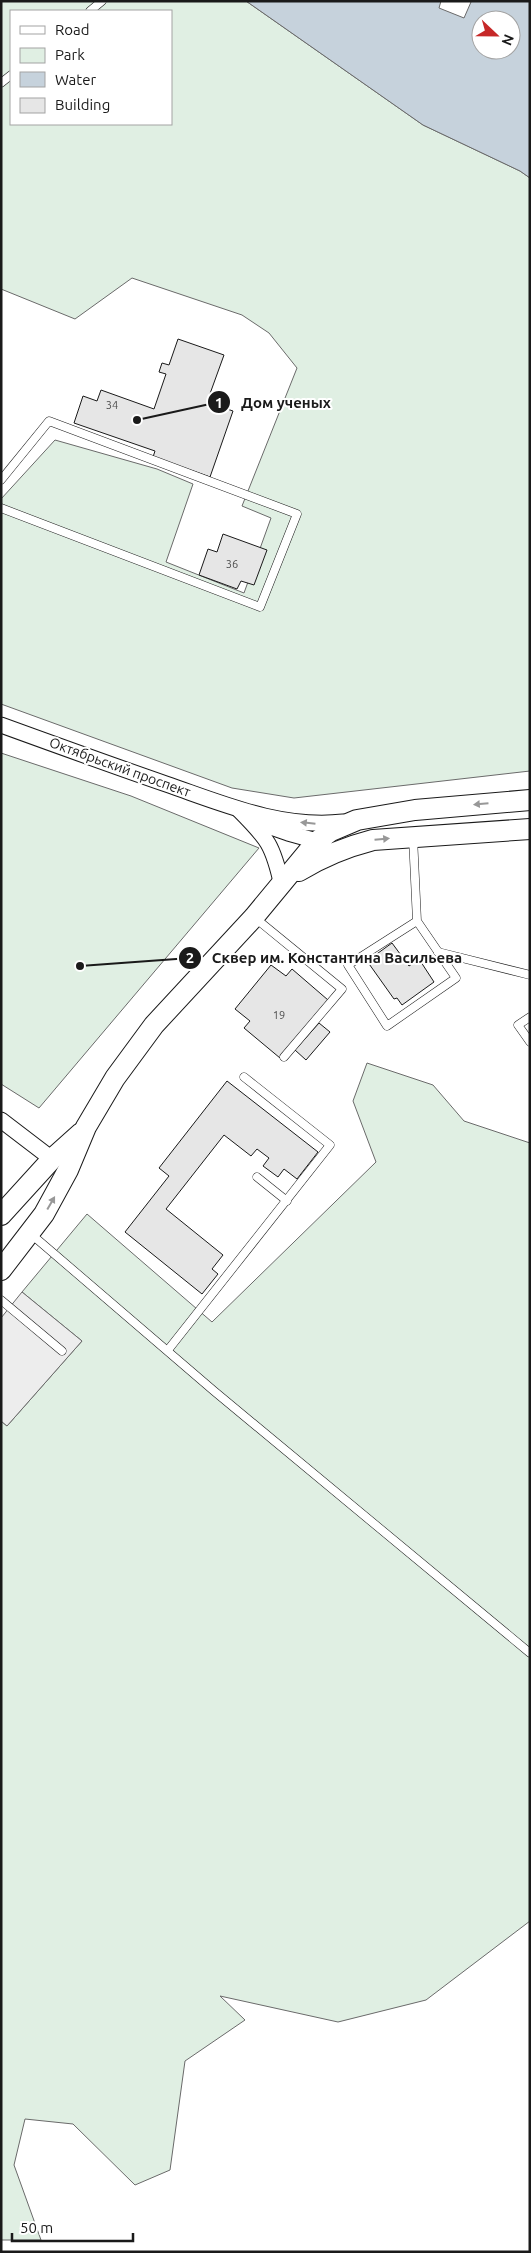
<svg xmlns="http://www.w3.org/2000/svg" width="531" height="2253" viewBox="0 0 531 2253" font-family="Ubuntu,sans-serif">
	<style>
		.green { fill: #e0efe3; stroke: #6a6a6a; fill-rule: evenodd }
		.parking { fill: #ededed; stroke: #6a6a6a }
		.water { fill: #c6d2dc; stroke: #6a6a6a; fill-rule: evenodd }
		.pier { fill: #fff; stroke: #6a6a6a }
		.building { fill: #e6e6e6; stroke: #1a1a1a }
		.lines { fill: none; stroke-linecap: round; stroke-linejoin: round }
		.lane-casing { stroke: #1a1a1a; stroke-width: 9 }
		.street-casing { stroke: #1a1a1a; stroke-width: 17 }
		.secondary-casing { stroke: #1a1a1a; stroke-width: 22 }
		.lane { stroke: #fff; stroke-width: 8 }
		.street { stroke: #fff; stroke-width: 15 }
		.secondary { stroke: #fff; stroke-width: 20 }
		.oneway { fill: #989898 }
		.labels { text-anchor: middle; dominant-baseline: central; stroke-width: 4; stroke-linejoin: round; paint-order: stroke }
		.number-label { font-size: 11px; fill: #4d4d4d }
		.street-label { font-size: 14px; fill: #1a1a1a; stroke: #fff }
		.leader { fill: none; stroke: #1a1a1a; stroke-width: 2 }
		.callout-dot { fill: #1a1a1a; stroke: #fff; stroke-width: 2 }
		.mark-label { font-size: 15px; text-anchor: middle; font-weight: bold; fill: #fff }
		.callout-label { font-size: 15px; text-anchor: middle; font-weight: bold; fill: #1a1a1a; stroke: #fff; stroke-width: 4; stroke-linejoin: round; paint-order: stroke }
	</style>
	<rect width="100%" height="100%" fill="#fff"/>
	<g class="green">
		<path d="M1 1H246L423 125 520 171 530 178V771L294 798 232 788 1 704V499L55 440 157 469 193 484 166 562 244 593 271 518 242 506 297 368 269 333 242 315 132 278 75 319 1 289ZM11 11H171V124H11Z"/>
		<path d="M1 753 131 796 259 848 39 1108 1 1084Z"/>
		<path d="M367 1063 433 1085 464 1121 530 1143V1921L426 2000 338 2022 220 1996 245 2020 185 2061 170 2170 135 2185 73 2124 25 2119 14 2165 41 2240H1V1421L7 1426 82 1341 22 1292 87 1214 212 1322 376 1162 353 1101Z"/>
	</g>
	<path class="parking" d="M22 1292 82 1341 7 1426 1 1421V1318Z"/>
	<path class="water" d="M246 1H530V178L520 171 423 125ZM481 20H511V50H481Z"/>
	<path class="pier" d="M441 1H468L471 2 464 18 439 8Z"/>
	<g class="building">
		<path d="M178 339 224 355 207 402 233 411 210 477 153 457 155 451 74 423 83 396 97 401 101 390 154 409 166 374 159 372 162 363 169 365Z"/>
		<path d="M223 534 267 550 254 585 241 581 237 589 199 575 208 549 217 552Z"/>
		<path d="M392 943 409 966 419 959 434 982 402 1005 397 998 394 999 367 961Z"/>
		<path d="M271 965 286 976 292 969 328 1000 280 1058 244 1028 250 1021 235 1009Z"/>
		<path d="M319 1023 330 1032 306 1060 295 1050Z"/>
		<path d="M227 1081 318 1152 297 1179 284 1169 278 1177 263 1166 269 1158 257 1149 251 1156 224 1135 166 1209 223 1255 212 1269 218 1274 202 1294 125 1232 169 1176 159 1168Z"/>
	</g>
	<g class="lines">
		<g class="lane-casing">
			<g id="lane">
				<path d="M90 11 102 1"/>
				<path d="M1 83 11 75"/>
				<path d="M1 480 49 421 297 514 260 607 1 508"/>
				<path d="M413 837 417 921 456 978 387 1026 348 965 417 921"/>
				<path d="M254 917 342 989 284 1057"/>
				<path d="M438 952 530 975"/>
				<path d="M530 1017 518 1025 530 1042"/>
				<path d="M257 1177 287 1201"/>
				<path d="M31 1234 214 1391 530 1653"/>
				<path d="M1 1300 62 1351"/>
				<path d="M168 1350 330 1145 244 1077"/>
			</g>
		</g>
		<g class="street-casing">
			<g id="street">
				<path d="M1 725C56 745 111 765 166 784 224 804 281 829 343 822"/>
				<path d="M239 810C268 839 273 845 282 886"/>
				<path d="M265 825 288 833 324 843"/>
				<path d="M1 1120 52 1159"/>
			</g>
		</g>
		<g class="secondary-casing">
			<g id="secondary">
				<path d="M299 871C323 856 346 847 373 840L530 829"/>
				<path d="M1 1215 52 1159 81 1133"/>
				<path d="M1 1270 44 1214 68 1170 86 1127 115 1078 154 1025 254 917 316 842 331 831 357 820 415 810 530 800"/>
			</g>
		</g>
		<use href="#lane" class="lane"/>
		<use href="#street" class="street"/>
		<use href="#secondary" class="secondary"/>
	</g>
	<defs><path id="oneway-solid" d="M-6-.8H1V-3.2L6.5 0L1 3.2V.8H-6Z" transform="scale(1.25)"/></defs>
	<g class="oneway">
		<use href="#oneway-solid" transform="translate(481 804) rotate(175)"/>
		<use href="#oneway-solid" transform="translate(308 823) rotate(-174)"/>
		<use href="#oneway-solid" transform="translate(382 839) rotate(-5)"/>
		<use href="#oneway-solid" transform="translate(51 1203) rotate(-60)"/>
	</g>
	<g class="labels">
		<g class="number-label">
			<text x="112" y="405">34</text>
			<text x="232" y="564">36</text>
			<text x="279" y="1015">19</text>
		</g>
		<g class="street-label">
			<text transform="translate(120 767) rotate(20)">Октябрьский проспект</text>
		</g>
	</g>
	<path class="leader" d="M137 420L219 402M80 966L190 958"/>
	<g class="callout-dot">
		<circle cx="137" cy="420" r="5"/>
		<circle cx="80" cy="966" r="5"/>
		<circle cx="219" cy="402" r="12"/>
		<circle cx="190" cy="958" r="12"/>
	</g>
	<g class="mark-label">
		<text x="219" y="408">1</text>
		<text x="190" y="963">2</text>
	</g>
	<g class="callout-label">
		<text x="286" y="408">Дом ученых</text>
		<text x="337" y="963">Сквер им. Константина Васильева</text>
	</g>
	<rect width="531" height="2253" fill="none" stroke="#1a1a1a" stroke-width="5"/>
	<rect x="10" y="10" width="162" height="115" fill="#ffffff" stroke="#a3a3a3"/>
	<rect x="20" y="26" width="25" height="8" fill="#ffffff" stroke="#a3a3a3"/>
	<text x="55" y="35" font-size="15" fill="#1a1a1a">Road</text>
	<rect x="20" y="48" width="25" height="15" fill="#e0efe3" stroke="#a3a3a3"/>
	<text x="55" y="60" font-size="15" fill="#1a1a1a">Park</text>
	<rect x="20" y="72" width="25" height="15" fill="#c6d2dc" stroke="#a3a3a3"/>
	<text x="55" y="85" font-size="15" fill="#1a1a1a">Water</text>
	<rect x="20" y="98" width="25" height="15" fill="#e6e6e6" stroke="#a3a3a3"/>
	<text x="55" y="110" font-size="15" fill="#1a1a1a">Building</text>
	<g transform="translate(496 35) rotate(112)"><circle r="24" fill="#ffffff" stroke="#a3a3a3"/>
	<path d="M0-4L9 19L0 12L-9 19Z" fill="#c62828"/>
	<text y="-8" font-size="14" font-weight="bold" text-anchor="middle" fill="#1a1a1a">N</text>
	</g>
	<path d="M12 2233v8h121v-8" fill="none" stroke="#1a1a1a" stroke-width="2.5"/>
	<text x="20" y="2233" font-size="15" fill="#1a1a1a" stroke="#ffffff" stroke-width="4" paint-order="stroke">50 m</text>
</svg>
